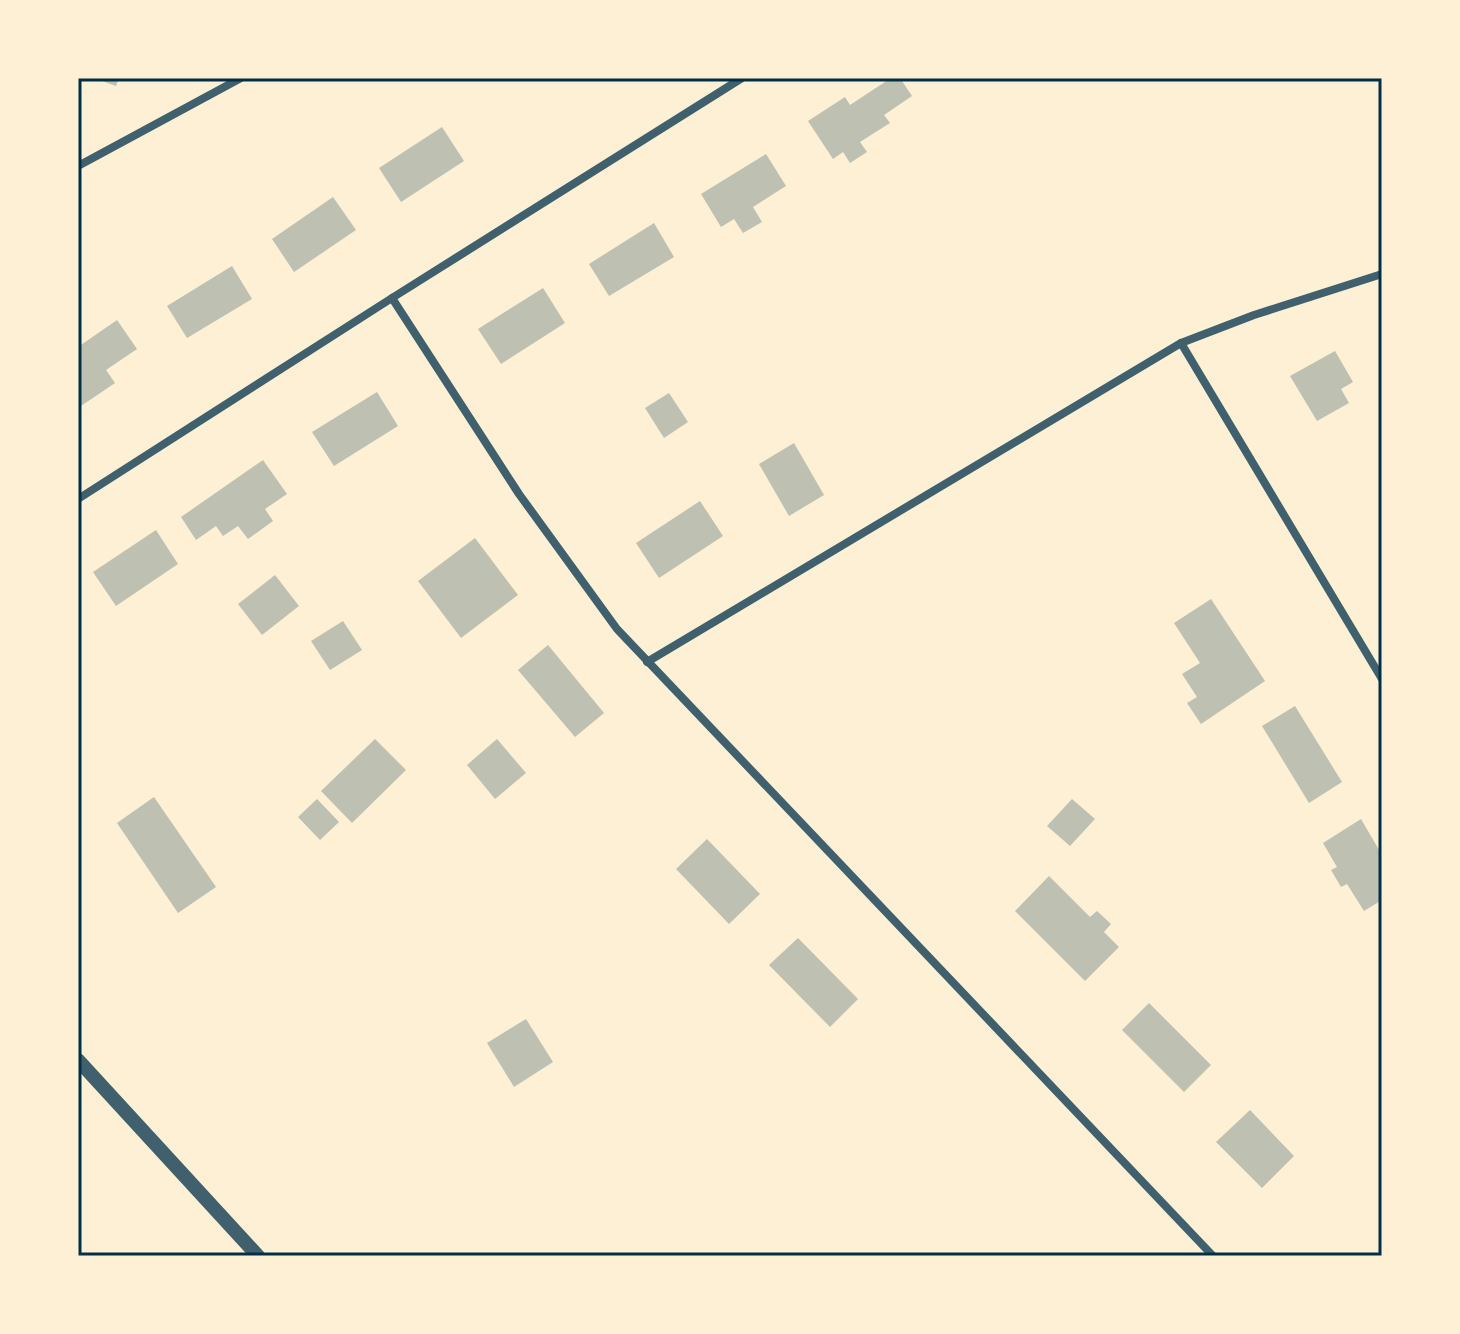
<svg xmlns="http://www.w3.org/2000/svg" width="1460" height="1334" viewBox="0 0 1460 1334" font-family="'Archivo Narrow',sans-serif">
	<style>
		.building { fill: #bec0b2 }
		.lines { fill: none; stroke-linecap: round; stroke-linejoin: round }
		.minor { stroke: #3f606c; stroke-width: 8 }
		.tertiary { stroke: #3f606c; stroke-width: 14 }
		.neatline { fill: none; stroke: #003049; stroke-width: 3 }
	</style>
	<rect width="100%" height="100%" fill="#fdf0d5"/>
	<g class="building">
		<path d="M94 78H119L116 86Z"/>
		<path d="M891 78H900L912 96 884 115 890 123 860 142 867 152 850 163 843 152 833 159 808 121 845 97 850 105Z"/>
		<path d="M442 127 464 161 401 202 379 168Z"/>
		<path d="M766 154 786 186 753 207 762 222 743 233 734 219 721 227 701 194Z"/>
		<path d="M333 197 356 230 294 272 272 239Z"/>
		<path d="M654 223 674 257 609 296 589 264Z"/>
		<path d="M232 266 252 299 187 338 167 306Z"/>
		<path d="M543 288 565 323 501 364 478 329Z"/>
		<path d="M117 320 137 349 106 370 115 383 78 408V347Z"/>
		<path d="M1335 351 1353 382 1341 389 1349 403 1317 421 1290 376Z"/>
		<path d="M377 392 398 426 334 466 312 432Z"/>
		<path d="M669 393 688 422 664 438 645 408Z"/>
		<path d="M794 443 824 495 789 516 759 464Z"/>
		<path d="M263 460 287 494 265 509 273 521 248 539 238 526 223 536 216 526 196 540 181 517Z"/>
		<path d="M700 501 723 536 659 578 636 543Z"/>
		<path d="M156 530 178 564 116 606 93 572Z"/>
		<path d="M475 538 518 595 461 638 418 581Z"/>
		<path d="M275 575 299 606 262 635 238 604Z"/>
		<path d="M1211 599 1265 681 1201 724 1187 703 1197 697 1182 674 1200 663 1174 623Z"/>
		<path d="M343 621 362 650 330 670 311 641Z"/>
		<path d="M548 645 604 713 575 737 518 670Z"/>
		<path d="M1295 706 1342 782 1309 803 1262 726Z"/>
		<path d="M375 739 406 770 352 823 321 791Z"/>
		<path d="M497 739 526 773 495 799 467 765Z"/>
		<path d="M154 797 216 887 178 913 117 823Z"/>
		<path d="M317 799 339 822 320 840 298 817Z"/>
		<path d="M1072 799 1095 819 1070 846 1047 826Z"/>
		<path d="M1361 819 1382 855V900L1364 911 1347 884 1341 887 1331 870 1337 867 1323 843Z"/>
		<path d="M707 839 760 894 729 924 676 869Z"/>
		<path d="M1049 876 1090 917 1097 911 1111 924 1104 932 1119 947 1085 981 1015 911Z"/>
		<path d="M798 938 858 999 830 1027 769 965Z"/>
		<path d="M1149 1003 1211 1065 1184 1092 1122 1030Z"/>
		<path d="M526 1019 553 1062 514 1087 487 1043Z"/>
		<path d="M1250 1110 1294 1156 1262 1188 1216 1142Z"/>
	</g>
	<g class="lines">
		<g class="minor">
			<path d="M78 166 241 78"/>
			<path d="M392 298 519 494 617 629 1213 1256"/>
			<path d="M1181 343 1382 679"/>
			<path d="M78 499 392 298 742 78"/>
			<path d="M647 662 1181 343 1254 315 1382 274"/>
		</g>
		<path class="tertiary" d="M78 1060 258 1256"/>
	</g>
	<rect width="1460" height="1334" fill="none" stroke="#fdf0d5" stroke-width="160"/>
	<rect x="80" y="80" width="1300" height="1174" class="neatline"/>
</svg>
